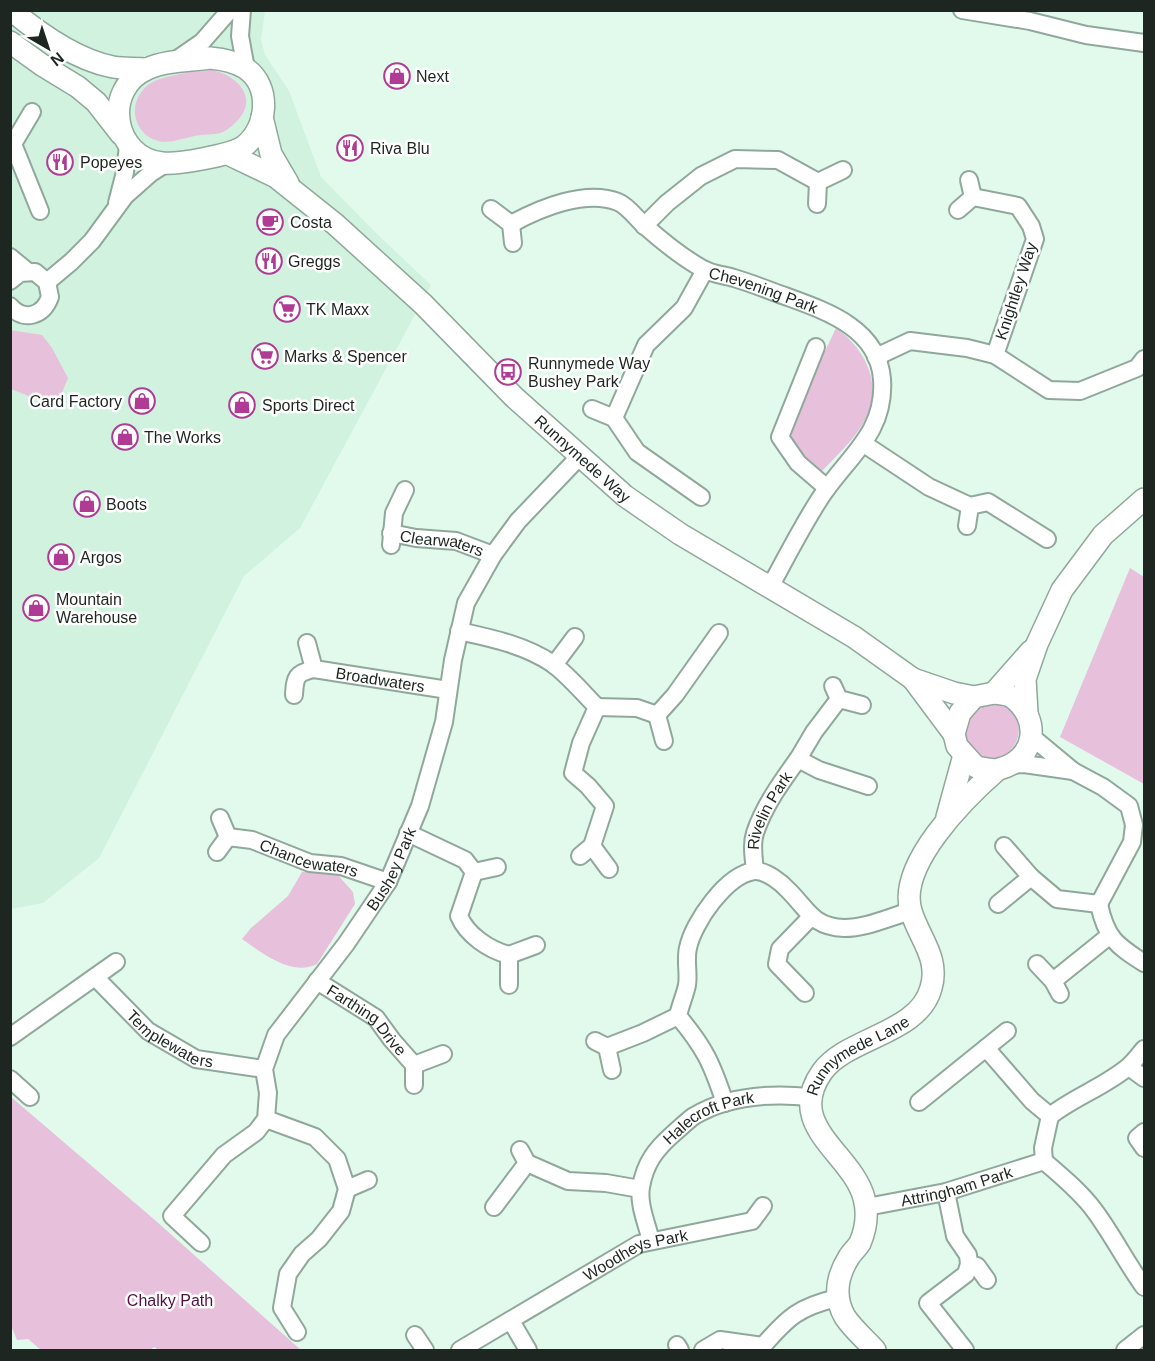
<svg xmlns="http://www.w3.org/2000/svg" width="1155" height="1361" viewBox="0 0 1155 1361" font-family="Helvetica,sans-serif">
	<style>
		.built { fill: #d0f2df }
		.green { fill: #e7c0db }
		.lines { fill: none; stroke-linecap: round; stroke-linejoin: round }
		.minor-casing { stroke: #90a89b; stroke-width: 20 }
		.tertiary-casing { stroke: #90a89b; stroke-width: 24 }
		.minor { stroke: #fff; stroke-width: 16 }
		.tertiary { stroke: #fff; stroke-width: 21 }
		.labels { text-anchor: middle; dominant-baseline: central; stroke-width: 5; stroke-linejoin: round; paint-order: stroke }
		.poi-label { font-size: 16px; fill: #1d2621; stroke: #fff; text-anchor: start }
		.street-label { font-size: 16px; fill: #1d2621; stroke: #fff }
		.park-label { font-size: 16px; fill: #540f45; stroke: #fff }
	</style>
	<rect width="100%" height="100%" fill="#e1faec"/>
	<path class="built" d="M11 11H265L261 40 265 55 289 91 321 177 378 235 431 285 300 528 244 576 99 858 43 903 11 909Z"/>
	<g class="green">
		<path d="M205 69C231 71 261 94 238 120 234 124 229 129 223 132 216 135 208 134 201 135 192 136 183 139 174 141 139 148 121 107 148 85 159 76 190 73 205 69Z"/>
		<path d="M836 328C868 351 885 389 862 425 852 442 836 456 822 471L797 454 789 427Z"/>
		<path d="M10 330 42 335 52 348 68 378 61 395 41 401 11 389Z"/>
		<path d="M1130 568 1144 577V784L1060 737Z"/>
		<path d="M996 701C1044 722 1006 777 976 752 972 748 967 743 965 738 959 718 979 702 996 701Z"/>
		<path d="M313 871 337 874 353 892 355 904 317 964C292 977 262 953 242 939L251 928 288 896 302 872Z"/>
		<path d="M11 1097 156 1221 301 1350H159L154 1347 150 1350H41L28 1339 17 1340 10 1323Z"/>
	</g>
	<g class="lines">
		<g class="minor-casing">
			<g id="minor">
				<path d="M242 10 240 36 246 69"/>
				<path d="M962 10 1030 21 1086 35 1144 43"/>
				<path d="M173 62 202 42 230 10"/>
				<path d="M13 144 32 112"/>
				<path d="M10 145 13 144 40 211"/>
				<path d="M973 197 1018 206 1031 226 1035 239 995 355"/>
				<path d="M117 203 125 172 128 146"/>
				<path d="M817 204 818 182 843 170"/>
				<path d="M491 209 511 224 513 243"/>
				<path d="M958 210 973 197 969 180"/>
				<path id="s1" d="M511 224C540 208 586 189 618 202 628 206 637 219 645 226 662 241 683 258 703 269 712 274 724 275 734 278 751 283 768 290 785 296 826 311 878 328 882 379 886 435 845 458 819 500 801 528 786 558 770 587"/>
				<path d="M644 226 667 203 701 176 735 159 778 160 818 182"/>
				<path d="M10 257 27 271"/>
				<path d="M10 281 20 273 35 272 47 282 50 297C43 316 24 322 10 306"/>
				<path d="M47 282 71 262 92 241 125 196 151 173 165 164"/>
				<path d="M816 347 780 437 798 463 827 488"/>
				<path d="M876 357 910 341 967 348 995 355 1049 390 1080 391 1137 368 1144 359"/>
				<path d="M592 409 614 418 637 452 701 497"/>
				<path d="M614 418 646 345 684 308 705 270"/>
				<path d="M864 444 929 487 970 506"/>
				<path d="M967 526 970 506 988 502 1047 539"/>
				<path id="s2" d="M391 533 416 538 456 541 493 555"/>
				<path d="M391 545 394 513 405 490"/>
				<path d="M459 631C491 638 525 645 553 664 569 676 583 693 597 707L581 743 573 773 588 786 605 806 592 846 580 856"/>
				<path id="s3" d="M307 643 314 669 448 690"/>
				<path d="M554 665 575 637"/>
				<path d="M833 686 839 699 862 705"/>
				<path d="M294 695C295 677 296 673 314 669"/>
				<path d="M597 707 637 708 657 715 675 695 719 633"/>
				<path d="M657 715 664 741"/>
				<path d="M798 759 814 732 839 699"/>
				<path d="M1010 765 1024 764 1073 771"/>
				<path id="s4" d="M220 818 228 837 252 840 310 863 341 866 388 882"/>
				<path d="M408 833 465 860 474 872 459 916C467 935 489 950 509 955V985"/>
				<path d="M592 846 609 869"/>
				<path d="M217 852 228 837"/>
				<path id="s5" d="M755 871C754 859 751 845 755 833 764 806 782 781 798 759L819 770 868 786"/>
				<path d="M474 872 497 867"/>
				<path d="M1031 877 1057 899 1099 904 1132 842 1134 825 1129 806 1103 787 1073 771 1032 737"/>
				<path d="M998 904 1031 877 1004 846"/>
				<path d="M1099 904C1106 938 1116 945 1144 963"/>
				<path d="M509 955 536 945"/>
				<path d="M1037 964 1053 981 1060 994"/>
				<path id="s6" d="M95 977 148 1031 196 1059 264 1069"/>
				<path id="s7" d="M317 981 376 1018 392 1040 414 1065 443 1054"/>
				<path d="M1053 981 1109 936"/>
				<path d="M805 993 777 964 780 949 811 917"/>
				<path d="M10 1037 116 962"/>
				<path d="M595 1041 607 1047 612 1070"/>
				<path d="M607 1047 643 1033 678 1016"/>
				<path d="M986 1048 1032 1101 1050 1116"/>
				<path d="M1129 1067 1144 1078"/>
				<path d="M10 1079 30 1097"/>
				<path d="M414 1085V1065"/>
				<path d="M919 1102 1007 1031"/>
				<path d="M725 1103C712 1064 705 1048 678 1016 680 1006 685 995 687 985 689 973 685 960 688 948 693 923 726 875 754 871 766 870 782 883 789 891 808 910 813 927 844 928 867 928 889 917 911 911"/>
				<path d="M1050 1116C1074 1097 1104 1087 1128 1067 1134 1062 1139 1055 1144 1049"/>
				<path d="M266 1119 315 1137 337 1159 347 1189 341 1211 319 1239 302 1254 288 1274 282 1308 297 1332"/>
				<path d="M1144 1132 1137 1138 1144 1148"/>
				<path d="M520 1150 527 1163 568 1181 606 1183 640 1189"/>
				<path d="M1044 1161 1043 1148 1050 1116"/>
				<path d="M347 1189 368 1180"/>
				<path d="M946 1192 955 1236 968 1255 969 1264 977 1266 987 1280"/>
				<path d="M494 1207 527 1163"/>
				<path id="s8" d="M867 1207 946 1192 1044 1161C1061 1176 1080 1191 1094 1210 1112 1234 1126 1262 1144 1287"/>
				<path id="s9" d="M651 1241C647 1224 638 1204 641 1187 645 1163 656 1149 673 1134 680 1128 687 1121 694 1116 729 1095 771 1093 810 1097"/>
				<path id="s10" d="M201 1243 172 1216 224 1155 256 1132 266 1119 268 1093 264 1069 276 1035 346 944 388 882 420 806 444 722 453 660 466 603 493 555 518 521 580 456"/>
				<path d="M511 1321 528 1350"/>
				<path d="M415 1335 425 1350"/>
				<path d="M677 1345 680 1350"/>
				<path id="s11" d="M460 1350 639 1244 752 1221 763 1206"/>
				<path d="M703 1350 720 1340 763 1346"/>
				<path d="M763 1350V1346C788 1317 799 1307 837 1298"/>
				<path d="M965 1350 928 1303 966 1274 969 1264"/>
				<path d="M1125 1350 1144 1335"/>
			</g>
		</g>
		<g class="tertiary-casing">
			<g id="tertiary">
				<path d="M11 10C40 34 76 60 113 67 124 69 136 68 146 69"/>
				<path d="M10 42 42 65 78 87 96 102 121 134"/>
				<path d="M210 58C222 59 234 61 245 68 272 86 268 129 243 147 230 155 177 165 162 163 113 158 102 89 147 69 166 60 190 61 210 58Z"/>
				<path d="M262 117 271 154 288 183"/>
				<path id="s12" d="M228 154 276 177 335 224 423 304 514 397 625 496 680 534 854 637 913 679 954 693 974 697"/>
				<path d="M913 679 954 734"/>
				<path d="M994 693C1000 694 1007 694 1012 697 1042 719 1036 760 999 769 992 771 983 768 976 767L957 746 954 734 960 713 974 697Z"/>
				<path d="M994 693 1031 651"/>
				<path d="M1027 713 1025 679 1037 644 1062 590 1103 535 1144 499"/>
				<path d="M947 817 964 755"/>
				<path id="s13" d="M875 1350C866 1340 853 1329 845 1317 833 1296 837 1276 849 1257 852 1252 857 1248 860 1243 866 1229 868 1213 864 1198 852 1153 784 1126 822 1072 847 1037 919 1034 931 988 940 958 919 938 911 911 897 865 965 798 997 770"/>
			</g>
		</g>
		<use href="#minor" class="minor"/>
		<use href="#tertiary" class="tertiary"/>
	</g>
	<defs>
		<g id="shop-ring" transform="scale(1.35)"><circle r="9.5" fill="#fff" stroke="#af3b94" stroke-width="1.5"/><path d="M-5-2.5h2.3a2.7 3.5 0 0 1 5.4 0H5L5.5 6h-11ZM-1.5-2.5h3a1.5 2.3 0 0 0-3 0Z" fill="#af3b94"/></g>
		<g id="restaurant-ring" transform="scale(1.35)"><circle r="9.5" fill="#fff" stroke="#af3b94" stroke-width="1.5"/><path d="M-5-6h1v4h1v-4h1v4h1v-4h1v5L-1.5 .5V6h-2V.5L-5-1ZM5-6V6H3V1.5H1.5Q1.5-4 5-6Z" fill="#af3b94"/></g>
		<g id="cafe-ring" transform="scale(1.35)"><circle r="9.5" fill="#fff" stroke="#af3b94" stroke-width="1.5"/><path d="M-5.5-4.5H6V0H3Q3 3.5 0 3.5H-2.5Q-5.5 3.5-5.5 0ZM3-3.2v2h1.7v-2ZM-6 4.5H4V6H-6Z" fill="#af3b94"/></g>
		<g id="supermarket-ring" transform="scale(1.35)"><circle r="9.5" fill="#fff" stroke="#af3b94" stroke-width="1.5"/><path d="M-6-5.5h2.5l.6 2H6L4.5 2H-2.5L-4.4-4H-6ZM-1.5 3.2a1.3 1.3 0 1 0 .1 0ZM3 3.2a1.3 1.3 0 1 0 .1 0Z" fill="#af3b94"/></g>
		<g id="bus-ring" transform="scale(1.35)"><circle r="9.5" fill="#fff" stroke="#af3b94" stroke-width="1.5"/><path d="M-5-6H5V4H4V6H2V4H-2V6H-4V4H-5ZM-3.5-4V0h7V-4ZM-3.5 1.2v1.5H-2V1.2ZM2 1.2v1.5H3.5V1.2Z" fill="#af3b94"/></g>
	</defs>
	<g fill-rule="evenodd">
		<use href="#shop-ring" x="397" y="76"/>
		<use href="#restaurant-ring" x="350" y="148"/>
		<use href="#restaurant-ring" x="60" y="162"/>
		<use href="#cafe-ring" x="270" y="222"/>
		<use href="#restaurant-ring" x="269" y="261"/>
		<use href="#supermarket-ring" x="287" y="309"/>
		<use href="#supermarket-ring" x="265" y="356"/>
		<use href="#bus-ring" x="508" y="372"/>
		<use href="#shop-ring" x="142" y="401"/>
		<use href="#shop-ring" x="242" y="405"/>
		<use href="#shop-ring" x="125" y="437"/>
		<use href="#shop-ring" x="87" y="504"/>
		<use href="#shop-ring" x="61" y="557"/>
		<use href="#shop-ring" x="36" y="608"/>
	</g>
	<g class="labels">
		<g class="poi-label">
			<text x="416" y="76">Next</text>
			<text x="370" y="148">Riva Blu</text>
			<text x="80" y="162">Popeyes</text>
			<text x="290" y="222">Costa</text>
			<text x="288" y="261">Greggs</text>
			<text x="306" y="309">TK Maxx</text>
			<text x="284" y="356">Marks &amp; Spencer</text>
			<text x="528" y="363">Runnymede Way<tspan x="528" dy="18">Bushey Park</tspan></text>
			<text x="122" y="401" text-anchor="end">Card Factory</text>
			<text x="262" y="405">Sports Direct</text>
			<text x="144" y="437">The Works</text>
			<text x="106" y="504">Boots</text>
			<text x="80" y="557">Argos</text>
			<text x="56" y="599">Mountain<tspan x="56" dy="18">Warehouse</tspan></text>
		</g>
		<g class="street-label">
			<text stroke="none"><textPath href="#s1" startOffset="285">Chevening Park</textPath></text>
			<text transform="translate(1016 291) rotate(-72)">Knightley Way</text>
			<text stroke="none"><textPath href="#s12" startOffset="470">Runnymede Way</textPath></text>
			<text stroke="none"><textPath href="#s2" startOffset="52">Clearwaters</textPath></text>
			<text stroke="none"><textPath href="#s3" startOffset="94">Broadwaters</textPath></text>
			<text stroke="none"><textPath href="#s5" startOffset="64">Rivelin Park</textPath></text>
			<text stroke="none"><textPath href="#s4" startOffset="105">Chancewaters</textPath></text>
			<text stroke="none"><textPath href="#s10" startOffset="465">Bushey Park</textPath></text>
			<text stroke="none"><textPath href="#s7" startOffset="64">Farthing Drive</textPath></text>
			<text stroke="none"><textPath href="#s6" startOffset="99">Templewaters</textPath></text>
			<text stroke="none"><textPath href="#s13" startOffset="354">Runnymede Lane</textPath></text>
			<text stroke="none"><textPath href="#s9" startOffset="159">Halecroft Park</textPath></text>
			<text stroke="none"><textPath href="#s8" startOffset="92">Attringham Park</textPath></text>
			<text stroke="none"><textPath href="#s11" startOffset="201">Woodheys Park</textPath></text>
		</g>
		<g class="park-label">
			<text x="170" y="1300">Chalky Path</text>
		</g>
	</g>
	<rect width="1155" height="1361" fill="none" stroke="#1d2621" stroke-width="24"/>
	<g transform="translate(48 48) rotate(141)" stroke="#ffffff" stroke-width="4.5" paint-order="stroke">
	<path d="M0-4.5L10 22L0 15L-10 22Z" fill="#1d2621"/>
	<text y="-9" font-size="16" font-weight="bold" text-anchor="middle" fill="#1d2621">N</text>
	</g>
</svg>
